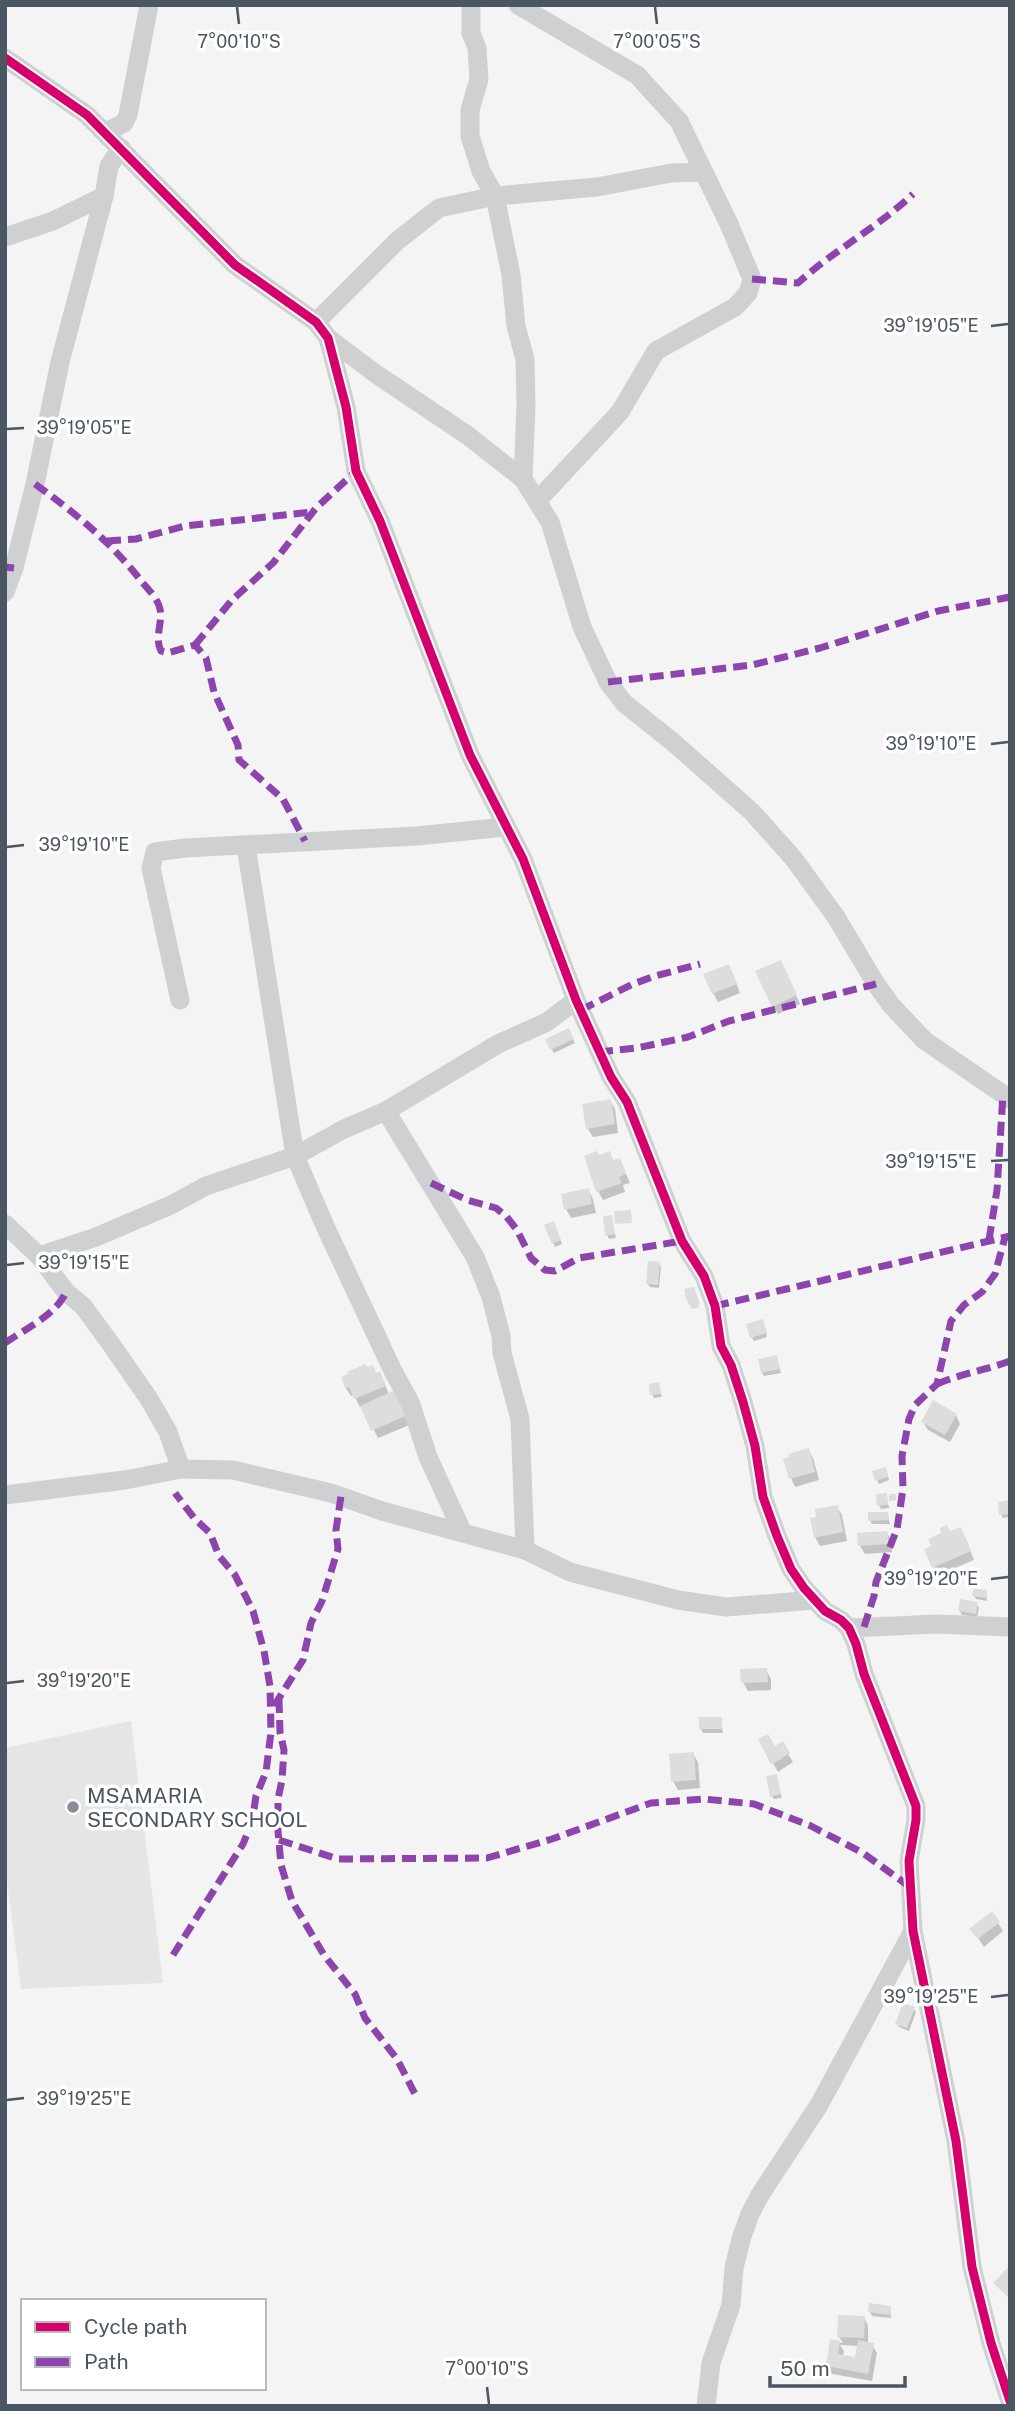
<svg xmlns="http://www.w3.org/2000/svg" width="1015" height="2411" viewBox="0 0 1015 2411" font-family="'Public Sans',sans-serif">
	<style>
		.education { fill: #e6e5e6 }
		.shadow { fill: #0003; fill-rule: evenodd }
		.building { fill: #ddddde }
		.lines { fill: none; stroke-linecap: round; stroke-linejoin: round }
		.street { stroke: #ced0d2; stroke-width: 19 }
		.quiet { stroke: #8e44ad; stroke-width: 7; stroke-dasharray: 14 7; stroke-linecap: butt }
		.cycleway-casing { stroke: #fff; stroke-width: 13 }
		.cycleway { stroke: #d6006c; stroke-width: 9 }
		.ticks { fill: none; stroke: #4a5661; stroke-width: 2.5 }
		.poi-dot { fill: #868d94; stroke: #fff; stroke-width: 2.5 }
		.labels { text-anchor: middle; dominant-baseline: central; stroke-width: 7; stroke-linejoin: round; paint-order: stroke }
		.poi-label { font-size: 21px; fill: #4a5661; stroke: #fff; text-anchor: start }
		.ticks-label { font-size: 18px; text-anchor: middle; fill: #4a5661; stroke: #fff; stroke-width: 7; stroke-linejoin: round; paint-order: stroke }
	</style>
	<rect width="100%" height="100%" fill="#f4f4f4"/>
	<path class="education" d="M131 1721 163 1983 21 1989 5 1867V1748Z"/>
	<g class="shadow">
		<path d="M785 970 800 1004 778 1014 773 1006Z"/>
		<path d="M733 974 740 993 718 1002 713 993Z"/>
		<path d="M568 1030 575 1043 554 1053 547 1040Z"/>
		<path d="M610 1101 615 1109 618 1133 593 1137 588 1129 584 1105Z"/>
		<path d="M609 1153 614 1162 620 1160 630 1183 623 1185 625 1192 603 1200 598 1191 599 1157Z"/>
		<path d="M588 1190 593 1199 596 1213 571 1218 566 1209Z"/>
		<path d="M611 1217 616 1238 609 1239 607 1235Z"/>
		<path d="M546 1226 555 1227 562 1244 555 1247Z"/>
		<path d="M659 1263 661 1267 659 1288 650 1287 647 1283Z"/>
		<path d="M764 1325 767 1337 754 1341 752 1338Z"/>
		<path d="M776 1357 781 1373 764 1376 762 1373Z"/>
		<path d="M377 1374 384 1382 389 1395 412 1424 378 1438 362 1406 360 1407 354 1395 351 1396 346 1388Z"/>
		<path d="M658 1384 662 1397 654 1398 652 1394Z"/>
		<path d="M956 1415 960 1424 950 1442 928 1430 923 1422Z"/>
		<path d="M808 1450 813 1458 819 1480 795 1487 791 1478Z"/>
		<path d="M887 1472 889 1480 879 1484 877 1480Z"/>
		<path d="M886 1495 889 1508 881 1509 879 1505Z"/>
		<path d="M1008 1502 1010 1517 1003 1518 1001 1514Z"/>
		<path d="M837 1507 842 1515 847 1541 820 1546 815 1537Z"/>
		<path d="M887 1513 890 1524H872L870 1520Z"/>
		<path d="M887 1532 891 1541 892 1552 865 1554 860 1546Z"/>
		<path d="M950 1533 965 1537 974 1560 938 1575 933 1567V1547Z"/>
		<path d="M986 1591 987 1601 976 1599 974 1595Z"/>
		<path d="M977 1604 979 1608 977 1617 962 1615 960 1611Z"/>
		<path d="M766 1670 771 1679V1690L748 1691 743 1682Z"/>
		<path d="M721 1719 723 1733H703L701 1729Z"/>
		<path d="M760 1740 774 1749 782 1744 793 1762 778 1772Z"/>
		<path d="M693 1754 698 1762 700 1788 678 1790 673 1781Z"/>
		<path d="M776 1776 782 1798 774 1799 772 1796Z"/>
		<path d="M998 1923 1003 1931 984 1947 972 1929Z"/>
		<path d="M914 2009 916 2012 909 2031 899 2027 897 2024Z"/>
		<path d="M890 2307 891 2318 872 2316 870 2312Z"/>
		<path d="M864 2317 868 2326V2344L872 2345 877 2353 872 2381 832 2374 828 2366 832 2341 843 2343 839 2337ZM840 2345 859 2346 856 2359 843 2357 844 2351Z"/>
	</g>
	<g class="building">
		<path d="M781 960 797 995 772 1007 755 971Z"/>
		<path d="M729 964 737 984 712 994 703 974Z"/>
		<path d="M569 1028 574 1039 550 1050 545 1039Z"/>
		<path d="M611 1099 615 1124 586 1129 582 1104Z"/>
		<path d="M597 1151 599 1155 610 1151 613 1160 620 1158 626 1174 619 1177 622 1183 596 1192 584 1156Z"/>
		<path d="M589 1188 592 1204 564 1210 561 1194Z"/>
		<path d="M631 1210 632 1223 615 1224 614 1211Z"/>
		<path d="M612 1215 615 1234 605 1236 603 1216Z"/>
		<path d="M554 1221 561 1240 552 1244 544 1225Z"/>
		<path d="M648 1261 660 1262 658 1285 646 1284Z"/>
		<path d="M694 1287 700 1304 698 1308 692 1309 686 1299 684 1289Z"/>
		<path d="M763 1319 767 1333 750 1338 746 1324Z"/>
		<path d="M777 1355 780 1369 761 1373 758 1359Z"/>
		<path d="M365 1364 367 1367 373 1365 376 1373 380 1371 386 1386 354 1399 349 1387 345 1388 341 1377 348 1374 347 1372Z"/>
		<path d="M659 1382 661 1394 650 1395 649 1384Z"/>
		<path d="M397 1389 408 1415 371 1431 360 1406Z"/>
		<path d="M933 1400 957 1414 945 1435 921 1422Z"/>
		<path d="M809 1448 815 1472 789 1479 783 1459 789 1457 788 1454Z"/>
		<path d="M886 1467 888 1477 875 1481 872 1471Z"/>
		<path d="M887 1493 888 1505 877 1506 876 1494Z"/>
		<path d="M889 1494H896V1500L889 1501Z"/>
		<path d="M1009 1500 1010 1514 999 1515 998 1502Z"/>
		<path d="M838 1505 843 1532 814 1538 810 1518 816 1517 815 1509Z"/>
		<path d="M868 1512H888L889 1520 868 1521Z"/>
		<path d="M947 1525 950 1531 961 1527 971 1551 932 1568 924 1549 931 1546 928 1539 941 1533 940 1528Z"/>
		<path d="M887 1531 889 1544 858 1546 857 1533Z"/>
		<path d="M973 1588 987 1590 986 1598 972 1596Z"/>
		<path d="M960 1599 978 1602 976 1614 958 1611Z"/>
		<path d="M767 1668 768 1682 741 1683 740 1669Z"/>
		<rect x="699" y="1717" width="23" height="12"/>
		<path d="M768 1734 775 1746 783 1741 790 1753 771 1765 758 1739Z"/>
		<path d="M694 1752 696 1780 671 1782 669 1754Z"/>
		<path d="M777 1774 781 1794 770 1797 766 1776Z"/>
		<path d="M992 1911 1000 1922 978 1939 969 1929Z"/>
		<path d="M903 2003 915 2007 907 2028 895 2024Z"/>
		<path d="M1010 2265V2299L993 2283Z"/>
		<path d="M869 2303 891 2306 890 2315 868 2312Z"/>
		<path d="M838 2315 865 2316 864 2338 837 2337Z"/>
		<path d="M830 2339 840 2341 838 2354 855 2357 858 2340 874 2343 868 2374 826 2366Z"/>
	</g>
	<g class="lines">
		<g class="street">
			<path d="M471 5V33L477 48 479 79 470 110V136L481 171 495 196 511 275 516 326 525 359 526 406 523 479"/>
			<path d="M518 5 637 75 679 121 729 224 752 279 748 293 735 307 656 351 620 412 538 500"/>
			<path d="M5 58 87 115 235 265 316 322 328 338 346 407 356 471 380 521 470 755 523 859 576 1000 611 1077 627 1102 682 1241 704 1276 715 1306 721 1346 731 1365 743 1402 755 1446 763 1497 777 1536 791 1569 804 1588 825 1611 841 1620 849 1628 856 1644 864 1674 916 1806V1820L909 1861 913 1931 956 2141 972 2267 991 2343 1010 2401"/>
			<path d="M106 132 124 123 128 115 149 5"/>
			<path d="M5 237 53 221 104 196"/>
			<path d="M316 322 397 241 439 208 495 196 597 187 671 173 703 172"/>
			<path d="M328 338 376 374 467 435 523 479 550 522 582 627 608 682 624 703 674 743 752 812 794 859 836 917 876 984 891 1005 924 1040 1010 1099"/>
			<path d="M5 592 14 568 35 484 60 362 104 196 109 166 121 148"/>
			<path d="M246 846 295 1156 325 1226 393 1371 410 1402 428 1457 462 1531"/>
			<path d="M180 1000 151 868 155 852 185 848 417 836 505 827"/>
			<path d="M386 1111 475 1257 491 1297 501 1336 502 1353 520 1419 525 1550"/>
			<path d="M5 1224 39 1256 66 1292 83 1306 113 1347 149 1399 168 1432 181 1469 233 1470 331 1493 382 1511 525 1550 570 1572 678 1600 726 1607 815 1600"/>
			<path d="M39 1256 96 1237 171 1205 206 1186 295 1156 344 1129 386 1111 498 1044 547 1022 576 1000"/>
			<path d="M5 1495 125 1480 181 1469"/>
			<path d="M849 1628 937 1624 1010 1627"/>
			<path d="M706 2406 711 2363 731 2305 734 2268 741 2239 750 2214 760 2195 819 2105 913 1931"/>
		</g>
		<g class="quiet">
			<path d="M752 279 798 283C834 250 877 228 913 194"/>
			<path d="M35 484C75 513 111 542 142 582 148 589 158 599 160 609 163 623 154 637 161 651L168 653 195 645 206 658 214 692 238 745 239 760 283 799 305 841"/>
			<path d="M107 541 136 539 185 526 312 512"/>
			<path d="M5 567 14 568"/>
			<path d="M195 645 232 600 273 563 316 508 356 471"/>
			<path d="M608 682 752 665 820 648 938 611 1010 597"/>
			<path d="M581 1010 633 984 655 976 700 964"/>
			<path d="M599 1052 637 1048 688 1037 729 1021 876 984"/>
			<path d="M431 1183 467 1200 496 1208 506 1216 517 1230 531 1258 545 1270 555 1271 579 1258 682 1241"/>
			<path d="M989 1240 997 1190 1003 1094"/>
			<path d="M715 1306 1010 1236"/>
			<path d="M5 1343C25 1329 56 1315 66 1292"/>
			<path d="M937 1384C960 1374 986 1370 1010 1361"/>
			<path d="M864 1627 874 1596 876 1582 897 1529 903 1489 902 1456 909 1419 915 1405 937 1384 951 1321 964 1305 982 1292 995 1274 1005 1237"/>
			<path d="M279 1699 280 1732 284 1750 282 1780 278 1799V1831L281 1865 292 1901 324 1955 355 1994 365 2018 397 2059 416 2096"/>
			<path d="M274 1706 303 1660 311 1623 322 1601 338 1549 336 1530 341 1496"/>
			<path d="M279 1840 338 1859 487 1858 552 1839 651 1803 704 1799 754 1804 811 1826 863 1853 910 1887"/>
			<path d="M173 1955 243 1844 252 1822 256 1796 266 1772 271 1732 270 1686 264 1651 253 1611 235 1575 219 1556 210 1533 194 1518 175 1493"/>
		</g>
		<g class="cycleway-casing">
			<path id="cycleway" d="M5 58 87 115 235 265 316 322 328 338 346 407 356 471 380 521 470 755 523 859 576 1000 611 1077 627 1102 682 1241 704 1276 715 1306 721 1346 731 1365 743 1402 755 1446 763 1497 777 1536 791 1569 804 1588 825 1611 841 1620 849 1628 856 1644 864 1674 916 1806V1820L909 1861 913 1931 956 2141 972 2267 991 2343 1010 2401"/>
		</g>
		<use href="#cycleway" class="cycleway"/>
	</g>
	<path class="ticks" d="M237 7 239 24M655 7 657 24M991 326 1008 324M7 429 24 428M991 744 1008 742M7 847 24 845M991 1161 1008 1160M7 1265 24 1263M991 1579 1008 1577M7 1683 24 1681M991 1997 1008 1995M7 2100 24 2098M487 2387 489 2404"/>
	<circle class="poi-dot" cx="73" cy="1807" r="7"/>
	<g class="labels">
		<g class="poi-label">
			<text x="87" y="1795">MSAMARIA<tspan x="87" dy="24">SECONDARY SCHOOL</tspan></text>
		</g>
	</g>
	<g class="ticks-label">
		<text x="239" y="48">7°00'10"S</text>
		<text x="657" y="48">7°00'05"S</text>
		<text x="931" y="332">39°19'05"E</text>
		<text x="84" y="434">39°19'05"E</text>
		<text x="931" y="750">39°19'10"E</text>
		<text x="84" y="851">39°19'10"E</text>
		<text x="931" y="1168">39°19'15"E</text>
		<text x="84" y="1269">39°19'15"E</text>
		<text x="931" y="1585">39°19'20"E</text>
		<text x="84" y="1687">39°19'20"E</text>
		<text x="931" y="2003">39°19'25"E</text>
		<text x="84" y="2105">39°19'25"E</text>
		<text x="487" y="2375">7°00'10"S</text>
	</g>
	<rect width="1015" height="2411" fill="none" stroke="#4a5661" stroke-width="14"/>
	<rect x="21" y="2299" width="245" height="91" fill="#ffffff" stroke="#b7bbc0" stroke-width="2"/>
	<rect x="35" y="2322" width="35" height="10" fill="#d6006c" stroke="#b7bbc0" stroke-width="2"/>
	<text x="84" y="2334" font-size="21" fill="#4a5661">Cycle path</text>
	<rect x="35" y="2357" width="35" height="10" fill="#8e44ad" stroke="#b7bbc0" stroke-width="2"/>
	<text x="84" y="2369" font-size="21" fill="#4a5661">Path</text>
	<path d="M770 2376v10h135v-10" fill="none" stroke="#4a5661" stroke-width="3.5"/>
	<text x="780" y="2376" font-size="21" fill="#4a5661" stroke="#ffffff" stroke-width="5" paint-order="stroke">50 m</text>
</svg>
